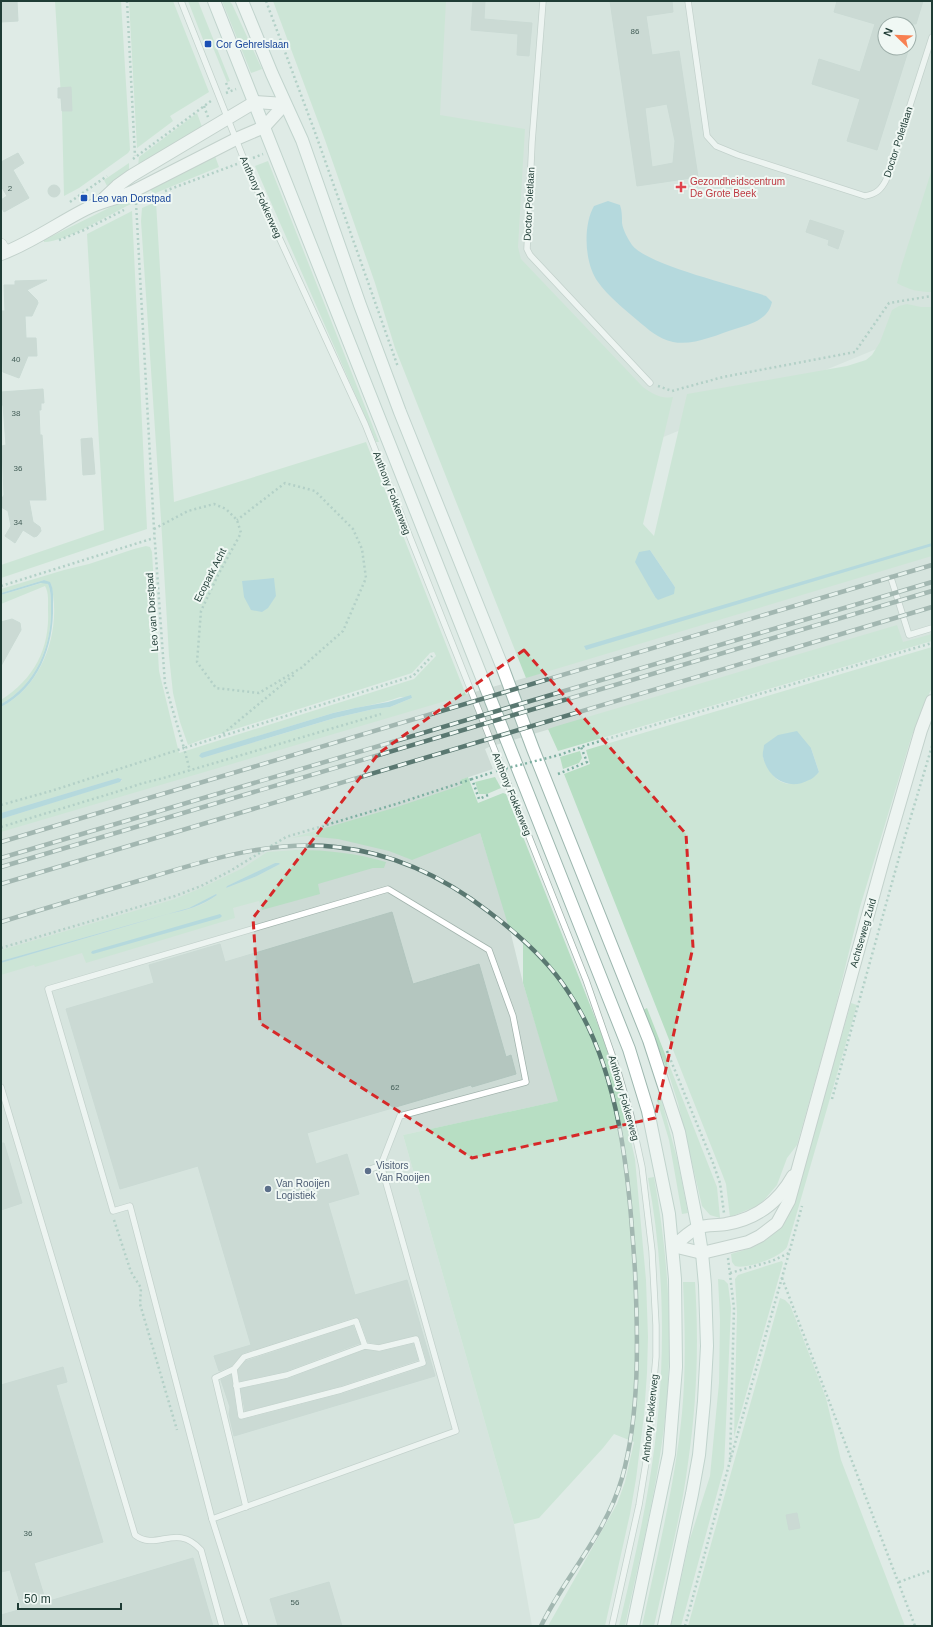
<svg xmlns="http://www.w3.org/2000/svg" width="933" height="1627" viewBox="0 0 933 1627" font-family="Helvetica,sans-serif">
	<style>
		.built { fill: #cddbd5; fill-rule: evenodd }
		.green { fill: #b7dec3; fill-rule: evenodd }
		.water { fill: #84c4d3 }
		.building { fill: #b4c6bf; stroke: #b1c5be; fill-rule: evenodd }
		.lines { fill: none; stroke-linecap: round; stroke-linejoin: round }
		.service-casing { stroke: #a2b3ad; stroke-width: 7 }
		.minor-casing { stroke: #a2b3ad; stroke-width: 12 }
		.tertiary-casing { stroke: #a2b3ad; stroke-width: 14 }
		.secondary-casing { stroke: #9db7af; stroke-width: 14 }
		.path { stroke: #7eb0a2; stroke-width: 2.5; stroke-dasharray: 2 3; stroke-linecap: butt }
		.service { stroke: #fff; stroke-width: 5.5 }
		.minor { stroke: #fff; stroke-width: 11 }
		.tertiary { stroke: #fff; stroke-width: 12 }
		.secondary { stroke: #fff; stroke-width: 12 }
		.rail-casing { stroke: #5a7871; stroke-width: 4.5 }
		.rail { stroke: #f0f8f4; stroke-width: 3; stroke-dasharray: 9; stroke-linecap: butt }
		.path-bridge { stroke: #7eb0a2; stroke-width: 2.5; stroke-dasharray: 2 3; stroke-linecap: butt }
		.marked { fill: none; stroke: #d62828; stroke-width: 3; stroke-dasharray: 8 5; stroke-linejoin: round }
		.transit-dot { fill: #1a4fb4; stroke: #f0f8f4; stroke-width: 1.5 }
		.health-dot { fill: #e0444e; stroke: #f0f8f4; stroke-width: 1.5 }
		.service-dot { fill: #5c6f8a; stroke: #f0f8f4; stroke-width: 1.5 }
		.labels { text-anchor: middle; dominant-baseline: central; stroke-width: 4; stroke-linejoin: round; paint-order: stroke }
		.number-label { font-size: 8px; fill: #445e58 }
		.transit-label { font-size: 10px; fill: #164399; stroke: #f0f8f4; text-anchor: start }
		.street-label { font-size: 10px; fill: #1f3c35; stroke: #f0f8f4 }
		.health-label { font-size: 10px; fill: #be3a42; stroke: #f0f8f4; text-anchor: start }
		.service-label { font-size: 10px; fill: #4e5e75; stroke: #f0f8f4; text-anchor: start }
	</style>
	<rect width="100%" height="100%" fill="#dfebe6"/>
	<g class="built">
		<path d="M316 1H932V326L598 464ZM885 24H909V48H885Z"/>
		<path d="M932 535V640L550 729 489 747 485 749 493 769 460 780 480 833 507 918 523 983 559 1101 403 1135 514 1524 532 1626H1V810L126 769 432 704 528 677Z"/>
	</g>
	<g class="green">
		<path d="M55 1H121L130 150 128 153 79 188 64 196 62 113Z"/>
		<path d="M129 1H173L209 92 170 116 173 121 137 148Z"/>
		<path d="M188 1H198L230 81 227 82 210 40 204 42Z"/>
		<path d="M222 1H229L232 4 262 69 251 73Z"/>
		<path d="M273 1H446L440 115 525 129 518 247 521 259 643 387C653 394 661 399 673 397L643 524 654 536 687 394 847 366 866 360 872 355 880 342 892 310 899 306 907 304 921 307H932V556L526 678 395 348 375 283 325 140ZM650 550 675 587 655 597 649 586Z"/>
		<path d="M197 113 202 127 138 167 139 157Z"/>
		<path d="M215 156 219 167 158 192 154 194 149 188Z"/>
		<path d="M268 161 379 442H376L255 166Z"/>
		<path d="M129 163V172L107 186 104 180Z"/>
		<path d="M932 169V292C919 292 909 290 897 283L901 267Z"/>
		<path d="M131 197V204C110 214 66 242 44 242V240Z"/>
		<path d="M156 202 174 502 366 442 466 695 1 832V819L122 781 121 778H118L1 813V707C44 685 62 629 51 584L44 580 1 593V589L64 570 89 564 134 549 146 546 150 547 152 552 159 671 179 753 414 679 436 656 434 652 430 653 412 673 201 740 188 745 180 722 173 693 169 656 161 519 141 221 142 208ZM400 697 412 698 390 707 374 709 335 718 202 758 200 754 333 713C355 707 379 705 400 697Z"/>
		<path d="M132 211 147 529 1 578V565L104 530 87 234Z"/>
		<path d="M45 582 48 584C51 591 51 600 51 608 52 646 36 685 1 704V700C34 679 50 649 48 610 48 602 49 593 45 586L1 604V595Z"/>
		<path d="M897 625 903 642 932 634V641L558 751 548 729 557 726Z"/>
		<path d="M932 647V687L912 735 860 907 833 1017 797 1145 787 1158 777 1185 765 1199 757 1206 730 1217 726 1184 723 1176 564 774 590 764 586 750ZM811 748 819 772C804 785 782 791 770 771 767 767 765 762 763 757Z"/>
		<path d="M580 751 582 758 579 763 563 769 560 757Z"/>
		<path d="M468 777 478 803 503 793 506 794 602 1035 618 1084 635 1159 646 1280 648 1337 647 1373 644 1415 636 1479 630 1514 605 1626H548L617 1504 625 1482 634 1442 614 1434 603 1448 539 1518 514 1524 403 1135 558 1101 523 983V940L509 928 480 833 412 860 389 851 338 839 307 836 291 838 397 807 462 785 460 780Z"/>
		<path d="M495 777 501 788 487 794H479L475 782Z"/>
		<path d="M296 850C327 850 356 853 386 862L384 868H373L318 884 320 894 262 910 259 901 233 908 235 918 86 963 82 953 35 967 34 965 1 975V963L168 914C186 910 202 907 217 895L216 894 189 908 1 961V950L175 899 201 888 243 868 267 852ZM275 863H278L280 864 257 876 226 888 227 886Z"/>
		<path d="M851 1003 857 1005 787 1247C781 1257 746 1270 735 1266L732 1262 731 1254C762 1246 780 1235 793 1206Z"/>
		<path d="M647 1008 717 1187 720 1218 710 1215 702 1206 678 1103 668 1072 643 1010Z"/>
		<path d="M661 1098 678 1162 688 1213 682 1214 669 1140 657 1100Z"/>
		<path d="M654 1177C667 1249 673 1324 667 1397 661 1475 641 1550 625 1626H619C630 1579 641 1532 649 1484 666 1383 667 1279 648 1178Z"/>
		<path d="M782 1261 783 1263 734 1437 737 1313 735 1279 738 1275Z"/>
		<path d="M718 1279 724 1280 728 1284 731 1308 724 1468 681 1626H671L689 1542 710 1476 719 1383 720 1320Z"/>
		<path d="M683 1282H695C699 1342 697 1402 688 1463 681 1518 666 1572 654 1626H642C657 1556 675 1485 682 1413 686 1370 685 1326 683 1282Z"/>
		<path d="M780 1298 785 1300 790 1305 796 1320 826 1398 841 1460 905 1626H688Z"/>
	</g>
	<g class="water">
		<path d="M608 201 620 205C622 211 622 216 622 223 623 230 628 239 632 245 647 265 738 286 766 296L772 302C768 320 751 324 735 329 716 335 693 346 673 342 658 339 648 329 637 320 623 308 608 296 598 282 584 263 583 225 594 206Z"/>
		<path d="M932 543V546L586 650 584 646Z"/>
		<path d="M650 550 675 587 674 594 658 600 655 597 635 562 639 552Z"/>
		<path d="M274 578 276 596 268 608 262 612 251 610 244 597 242 581Z"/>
		<path d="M44 580 50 582C54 589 53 598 53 606 54 646 38 688 1 707V704C36 685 52 646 51 608 51 600 51 591 48 584L41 583 1 595V593Z"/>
		<path d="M411 695 412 698 390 707 374 709 335 718 202 758 199 756 201 753 333 713 355 708 388 702Z"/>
		<path d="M797 731 811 748 819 772C816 775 813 779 809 780 789 791 768 779 763 757 762 754 764 748 764 745L778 735Z"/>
		<path d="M118 778 122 779 120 782 1 819V813Z"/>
		<path d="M275 863H279L280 864 257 876 226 888 227 886Z"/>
		<path d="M216 894 217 895C202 906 186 910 168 914L1 963V961L189 908Z"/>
		<path d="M220 914 222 916 220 918 93 954 91 953 92 951Z"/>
	</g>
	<g class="building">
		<path d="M1 1H17L18 21 1 22Z"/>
		<path d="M473 1H485L484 19 532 23 529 56 517 55 518 34 471 30Z"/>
		<path d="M610 1H672L673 12 646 16 652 55 679 51 698 177 637 186ZM667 104 675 141 673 163 652 167 645 108Z"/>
		<path d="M837 1H923L916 24H885V48H909L877 150 847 141 860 99 812 84 819 59 860 72 875 24 834 12Z"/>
		<path d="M71 87 72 111H62L61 98H58V88Z"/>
		<path d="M18 153 24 163 13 170 29 198 4 212 1 206V200L7 196 1 186V162Z"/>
		<circle cx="54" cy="191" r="6"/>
		<path d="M810 220 844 231 838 249 828 245 829 240 806 232Z"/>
		<path d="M47 280 27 290 37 300 38 303 32 316H25L26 338H36L37 356H28L19 378 3 372 1 311H5L4 285H15V281Z"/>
		<path d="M43 389 44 403H41V410H39L40 435H42L46 500H29L33 522 40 527 41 531 37 536 34 537 23 530 15 543 5 536 11 526 8 511 1 507V500L4 495 2 446 6 445 3 405H1V392Z"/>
		<path d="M92 438 95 474 83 475 81 439Z"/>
		<path d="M12 619 20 623 21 630 1 666V622Z"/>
		<path d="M392 912 413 984 479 964 506 1057 511 1055 516 1074 472 1087 471 1085 307 1133 316 1164 347 1154 359 1194 328 1203 355 1295 407 1280 435 1376 234 1436 229 1414 230 1407 221 1380 231 1375 237 1417 238 1419 242 1420 342 1394 424 1367 427 1362 420 1338 415 1335 379 1344 368 1342 360 1320 355 1317 243 1353 231 1366 219 1371 214 1356 251 1345 198 1166 120 1189 66 1009 154 983 149 965 220 944 225 962Z"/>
		<path d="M1 1143H4L22 1203 1 1210Z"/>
		<path d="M353 1326 360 1343 286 1371 240 1381 238 1370 246 1361Z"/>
		<path d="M413 1344 418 1360 340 1386 245 1411 241 1389 288 1379 365 1350 380 1352Z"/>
		<path d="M63 1367 67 1382 56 1385 103 1542 34 1563 46 1602 193 1558 213 1626H1V1615L22 1609 10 1570 1 1572V1385Z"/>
		<path d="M797 1513 800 1528 789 1530 786 1515Z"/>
		<path d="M329 1582 342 1626H278L270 1599Z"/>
	</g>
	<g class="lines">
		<g class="service-casing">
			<g id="service">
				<path d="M181 1 249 172 365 424 586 980 619 1075 631 1116 642 1167 652 1251 656 1325V1357L647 1456 639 1505 612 1626"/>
				<path d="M543 1 532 142 527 249 530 255 650 383"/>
				<path d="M688 1 707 136 716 146 738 155 865 196C876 194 881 190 886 180L932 37"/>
				<path d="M891 578 909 635 932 628"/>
				<path d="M1 1087 135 1535C157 1552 176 1522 201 1550L222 1626"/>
				<path d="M234 1369 241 1416 341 1390 423 1363 416 1339 379 1348 365 1346 356 1321 244 1357 234 1369 215 1378 246 1507"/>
				<path d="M236 1386 287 1375 365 1346"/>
				<path d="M212 1519 456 1431 381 1165 368 1170"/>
				<path d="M246 1626 212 1519 130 1206 113 1211 48 989 388 889 489 950 513 1016 526 1082 400 1116 381 1165"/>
			</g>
		</g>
		<g class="minor-casing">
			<path id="minor" d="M1 244 6 252"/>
		</g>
		<g class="tertiary-casing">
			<g id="tertiary">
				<path d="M1 254C31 243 58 223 86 209 101 201 117 199 132 192L236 139 264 127 285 104 255 102 131 176 117 186 100 202"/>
				<path d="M673 1246 702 1253 748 1242 760 1236 777 1223 789 1201 884 857 921 730 932 701"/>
				<path d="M673 1246C681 1241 689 1231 698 1228 706 1224 717 1226 726 1224 756 1219 778 1203 793 1176"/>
			</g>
		</g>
		<g class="secondary-casing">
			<g id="secondary">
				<path d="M214 1 606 991 629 1049 648 1111 669 1214 675 1279 676 1367 669 1454 633 1626"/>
				<path d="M242 1 272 74 302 140 360 305 400 412 502 666 533 749 649 1040 679 1132 698 1228 702 1253 705 1285 707 1346 704 1401 699 1455 692 1494 664 1626"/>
			</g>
		</g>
		<g class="path">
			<path d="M127 1 135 156"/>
			<path d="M266 1 316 135 398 367"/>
			<path d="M226 83 230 91"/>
			<path d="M226 93 236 89"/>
			<path d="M204 106 208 117"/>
			<path d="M253 158 263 154"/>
			<path d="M133 159 211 101"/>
			<path d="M165 191 237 164"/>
			<path d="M70 202 107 176"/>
			<path d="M136 203 154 529 165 684 184 748 413 676 432 656"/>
			<path d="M59 240 84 230 124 210"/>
			<path d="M658 386 672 391 723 377 855 352 889 303 932 296"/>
			<path d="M154 529 188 511 214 504 226 509 237 520 241 533 218 575 201 611 197 662 216 688 259 693 301 668 343 631 366 578 362 549 353 529 315 491 285 483 237 520"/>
			<path d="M1 586 154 538"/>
			<path d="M219 737 295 674"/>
			<path d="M559 755 587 745 932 643"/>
			<path d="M558 774 587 762 581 747"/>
			<path d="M488 795 479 799 472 779 494 772"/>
			<path d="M1 805 51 791 184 748 190 771"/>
			<path d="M1 827 116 792 140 784 167 777 381 714"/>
			<path d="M1 948 175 896 201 886 230 871 286 837 396 804 472 779"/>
			<path d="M667 1051 713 1163 720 1183 724 1213"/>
			<path d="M832 1099 903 843 932 746"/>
			<path d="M114 1220 131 1272 141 1288 140 1304 177 1430"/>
			<path d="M728 1258 734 1308 730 1461"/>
			<path d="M730 1273 772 1261 789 1253 802 1206"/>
			<path d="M782 1278 915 1626"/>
			<path d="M899 1582 932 1570"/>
			<path d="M685 1626 730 1461 789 1253"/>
		</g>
		<use href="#service" class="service"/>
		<use href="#minor" class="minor"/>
		<use href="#tertiary" class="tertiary"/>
		<use href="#secondary" class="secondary"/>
		<g class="rail-casing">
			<g id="rail">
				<path d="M1 842 932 565"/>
				<path d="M1 858 932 582"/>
				<path d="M1 867 932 591"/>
				<path d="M1 884 932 607"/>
				<path d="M1 922C49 907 97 893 145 879 207 860 269 840 336 847 393 853 444 877 489 912 518 934 547 959 567 990 621 1068 629 1179 635 1271 638 1337 640 1415 622 1478 606 1534 566 1575 541 1626"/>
			</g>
		</g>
		<use href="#rail" class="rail"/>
		<path class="path-bridge" d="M496 771 559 755"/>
	</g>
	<path d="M0 0H933V1627H0ZM524 650 686 834 693 947 655 1118 472 1158 260 1023 253 918 379 753Z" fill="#dfebe6" fill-opacity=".55" fill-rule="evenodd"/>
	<path class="marked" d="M524 650 686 834 693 947 655 1118 472 1158 260 1023 253 918 379 753Z"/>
	<g class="transit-dot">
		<rect x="204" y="40" width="8" height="8" rx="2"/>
		<rect x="80" y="194" width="8" height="8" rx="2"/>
	</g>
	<path class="health-dot" d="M679 181h4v4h4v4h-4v4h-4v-4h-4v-4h4z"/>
	<g class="service-dot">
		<circle cx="368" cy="1171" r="4"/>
		<circle cx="268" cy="1189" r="4"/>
	</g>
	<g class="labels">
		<g class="number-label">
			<text x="635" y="31">86</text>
			<text x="10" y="188">2</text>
			<text x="16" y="359">40</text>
			<text x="16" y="413">38</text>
			<text x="18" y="468">36</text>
			<text x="18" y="522">34</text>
			<text x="395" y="1087">62</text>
			<text x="28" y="1533">36</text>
			<text x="295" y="1602">56</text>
		</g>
		<g class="transit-label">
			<text x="216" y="44">Cor Gehrelslaan</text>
			<text x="92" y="198">Leo van Dorstpad</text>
		</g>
		<g class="street-label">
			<text transform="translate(898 142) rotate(-72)">Doctor Poletlaan</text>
			<text transform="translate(261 197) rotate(66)">Anthony Fokkerweg</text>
			<text transform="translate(529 204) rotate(-87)">Doctor Poletlaan</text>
			<text transform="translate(392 493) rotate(69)">Anthony Fokkerweg</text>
			<text transform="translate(210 575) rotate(-63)">Ecopark Acht</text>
			<text transform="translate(152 612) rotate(-94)">Leo van Dorstpad</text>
			<text transform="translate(512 794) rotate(68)">Anthony Fokkerweg</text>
			<text transform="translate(863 933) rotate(-74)">Achtseweg Zuid</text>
			<text transform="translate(624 1098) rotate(74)">Anthony Fokkerweg</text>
			<text transform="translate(650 1418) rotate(-84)">Anthony Fokkerweg</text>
		</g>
		<g class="health-label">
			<text x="690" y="181">Gezondheidscentrum<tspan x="690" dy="12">De Grote Beek</tspan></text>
		</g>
		<g class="service-label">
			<text x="376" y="1165">Visitors<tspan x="376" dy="12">Van Rooijen</tspan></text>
			<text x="276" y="1183">Van Rooijen<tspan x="276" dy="12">Logistiek</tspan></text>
		</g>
	</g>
	<rect width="933" height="1627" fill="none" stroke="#1f3c35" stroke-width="4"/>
	<g transform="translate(897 36) rotate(293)"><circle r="19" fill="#f0f8f4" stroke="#9cada8"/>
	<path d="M0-3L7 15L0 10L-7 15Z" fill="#f88051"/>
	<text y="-6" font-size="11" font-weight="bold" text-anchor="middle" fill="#1f3c35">N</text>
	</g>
	<path d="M18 1603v6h103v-6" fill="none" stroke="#1f3c35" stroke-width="2"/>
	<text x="24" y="1603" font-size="12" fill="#1f3c35" stroke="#f0f8f4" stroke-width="3" paint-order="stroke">50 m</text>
</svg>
